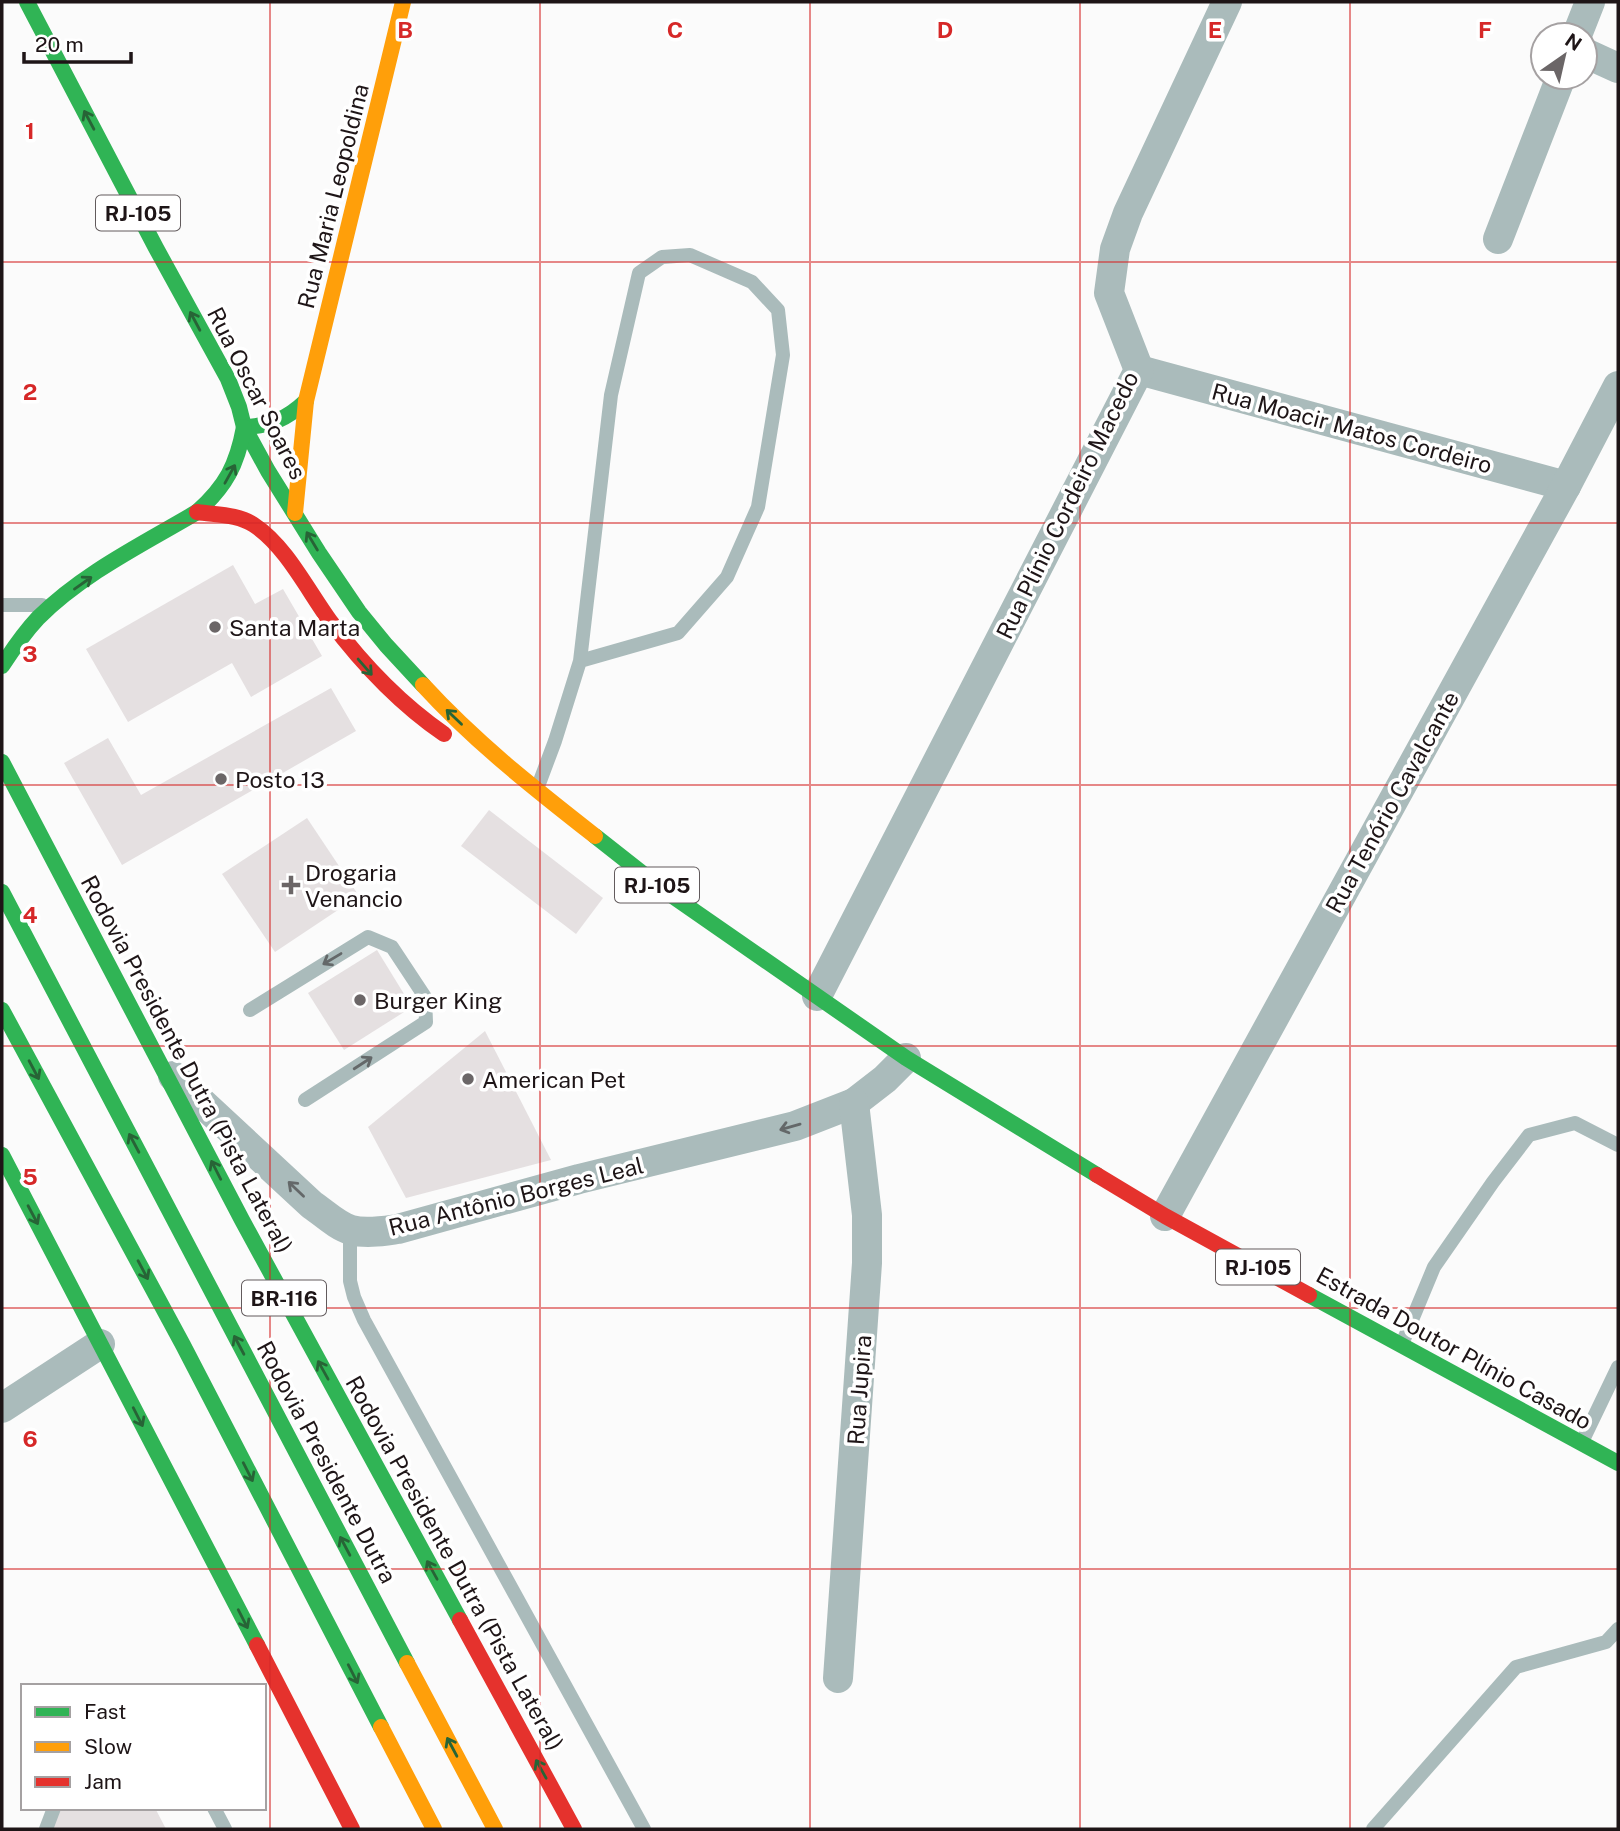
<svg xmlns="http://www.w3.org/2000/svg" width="1620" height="1831" viewBox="0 0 1620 1831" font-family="'Public Sans',sans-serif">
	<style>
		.building { fill: #e5e0e1 }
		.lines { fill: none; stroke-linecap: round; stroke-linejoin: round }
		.lane { stroke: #abb; stroke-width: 14 }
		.street { stroke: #abb; stroke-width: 30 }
		.fast { stroke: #30b455; stroke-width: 16 }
		.slow { stroke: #ff9f0a; stroke-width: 16 }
		.jam { stroke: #e5322d; stroke-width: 16 }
		.oneway { stroke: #276436 }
		.oneway2 { stroke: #646869 }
		.grid { fill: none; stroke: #d62828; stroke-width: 2; stroke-opacity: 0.55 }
		.poi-dot { fill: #6b6667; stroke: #fff; stroke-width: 2.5 }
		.labels { text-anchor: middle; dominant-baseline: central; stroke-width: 7; stroke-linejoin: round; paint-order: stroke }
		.shield { fill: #fff; stroke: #625b5d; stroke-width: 2 }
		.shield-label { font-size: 21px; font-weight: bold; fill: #1e1517 }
		.street-label { font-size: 23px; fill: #1e1517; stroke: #fff }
		.poi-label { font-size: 23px; fill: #1e1517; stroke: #fff; text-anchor: start }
		.grid-label { font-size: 23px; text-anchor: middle; font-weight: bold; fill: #d62828; stroke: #fff; stroke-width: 7; stroke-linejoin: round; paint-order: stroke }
	</style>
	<rect width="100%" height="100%" fill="#fbfbfb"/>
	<g class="building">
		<path d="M233 565 255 604 283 589 322 656 251 697 232 663 128 722 86 649Z"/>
		<path d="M331 688 356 731 122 865 64 763 108 738 141 795Z"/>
		<path d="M489 810 603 898 576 934 461 846Z"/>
		<path d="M307 818 359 896 275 952 222 874Z"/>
		<path d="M377 950 412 1007 344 1050 308 993Z"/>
		<path d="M485 1031 551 1160 406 1198 368 1127Z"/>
		<path d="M63 1808H155L166 1829H50L57 1811Z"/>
	</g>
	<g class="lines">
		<g class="lane">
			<path d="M2 605H42"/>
			<path d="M537 789 555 741 580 661 611 395 639 273 662 257 690 255 752 282 778 310 783 355 758 507 727 577 678 633 580 661"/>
			<path d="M250 1010 368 937 392 947 425 997 426 1022 305 1100"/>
			<path d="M350 1230V1281L354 1297 364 1320 644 1829"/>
			<path d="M1402 1344 1434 1267 1493 1182 1529 1135 1575 1123 1618 1145"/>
			<path d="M1582 1442 1618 1367"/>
			<path d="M214 1808 225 1829"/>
			<path d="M46 1829 54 1808"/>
			<path d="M1373 1829 1516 1667 1606 1642 1618 1629"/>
		</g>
		<g class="street">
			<path d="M1577 35 1590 2"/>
			<path d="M1585 53 1618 68"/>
			<path d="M1498 239 1561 77"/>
			<path d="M1139 370 1566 486"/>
			<path d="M817 996 1139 370 1109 293 1115 249 1128 213 1227 2"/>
			<path d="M173 1076 312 1205C324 1213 337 1226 351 1230 366 1234 383 1231 398 1229L579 1179 795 1126 854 1103 885 1079 906 1058"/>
			<path d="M1165 1216 1566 486 1618 386"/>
			<path d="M2 1408 100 1344"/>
			<path d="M838 1678 867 1263V1215L854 1103"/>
		</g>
		<g class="fast">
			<path d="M27 2 156 248 228 379 239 407 244 427 268 471 319 553 359 612 386 645 423 685"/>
			<path d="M244 427C270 426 287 419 306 401"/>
			<path d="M197 512C226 486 237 465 244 427"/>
			<path d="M2 666C13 649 24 633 38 618 83 573 143 544 197 512"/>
			<path d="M2 762 242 1220 460 1620"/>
			<path d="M595 836 661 888 906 1058 1097 1175"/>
			<path d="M2 892 407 1663"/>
			<path d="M2 1010 183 1345 381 1727"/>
			<path d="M2 1155 257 1645"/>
			<path d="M1309 1295 1618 1463"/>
		</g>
		<g class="slow">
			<path d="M295 513 306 401 403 2"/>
			<path d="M423 685C475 742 535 789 595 836"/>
			<path d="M407 1663 495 1829"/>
			<path d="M381 1727 434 1829"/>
		</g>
		<g class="jam">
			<path d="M197 512C216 515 238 514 254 525 286 546 308 591 330 621 363 665 399 703 444 734"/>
			<path d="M1097 1175 1165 1216 1309 1295"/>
			<path d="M460 1620 574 1829"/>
			<path d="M257 1645 352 1829"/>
		</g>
	</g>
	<defs><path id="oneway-shaft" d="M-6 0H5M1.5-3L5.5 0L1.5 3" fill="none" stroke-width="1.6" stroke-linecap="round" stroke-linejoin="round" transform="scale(1.75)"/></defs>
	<g class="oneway">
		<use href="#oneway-shaft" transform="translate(89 120) rotate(-118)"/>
		<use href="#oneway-shaft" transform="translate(195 321) rotate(-118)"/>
		<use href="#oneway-shaft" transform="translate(230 474) rotate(-61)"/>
		<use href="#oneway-shaft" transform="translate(312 541) rotate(-121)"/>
		<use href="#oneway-shaft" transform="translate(83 583) rotate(-35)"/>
		<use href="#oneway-shaft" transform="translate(365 667) rotate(49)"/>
		<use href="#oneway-shaft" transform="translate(454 717) rotate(-136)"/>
		<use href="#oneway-shaft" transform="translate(34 1070) rotate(62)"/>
		<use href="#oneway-shaft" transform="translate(134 1143) rotate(-118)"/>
		<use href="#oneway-shaft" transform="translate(216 1170) rotate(-117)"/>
		<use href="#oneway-shaft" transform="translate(33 1215) rotate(62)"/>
		<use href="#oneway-shaft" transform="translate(143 1270) rotate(62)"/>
		<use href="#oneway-shaft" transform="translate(239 1345) rotate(-118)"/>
		<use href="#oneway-shaft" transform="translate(323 1370) rotate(-119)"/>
		<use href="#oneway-shaft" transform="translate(138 1417) rotate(63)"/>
		<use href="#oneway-shaft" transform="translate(248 1472) rotate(63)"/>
		<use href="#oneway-shaft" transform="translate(345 1546) rotate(-118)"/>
		<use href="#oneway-shaft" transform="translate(432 1570) rotate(-119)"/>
		<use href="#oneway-shaft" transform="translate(243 1619) rotate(63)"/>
		<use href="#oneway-shaft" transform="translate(353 1674) rotate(63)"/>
		<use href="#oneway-shaft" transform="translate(452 1747) rotate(-118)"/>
		<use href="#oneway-shaft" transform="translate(541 1769) rotate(-119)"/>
	</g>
	<g class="oneway2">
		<use href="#oneway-shaft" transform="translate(332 959) rotate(149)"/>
		<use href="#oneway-shaft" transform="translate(363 1063) rotate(-33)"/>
		<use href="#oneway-shaft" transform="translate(790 1127) rotate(164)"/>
		<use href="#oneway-shaft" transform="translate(296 1189) rotate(-136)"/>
	</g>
	<path class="grid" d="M270 2V1829M540 2V1829M810 2V1829M1080 2V1829M1350 2V1829M2 262H1618M2 523H1618M2 785H1618M2 1046H1618M2 1308H1618M2 1569H1618"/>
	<g class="poi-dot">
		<circle cx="215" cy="627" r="7"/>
		<circle cx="221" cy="779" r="7"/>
		<path d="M287.5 874.5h7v7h7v7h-7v7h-7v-7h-7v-7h7z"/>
		<circle cx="360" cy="1000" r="7"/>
		<circle cx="468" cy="1079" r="7"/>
	</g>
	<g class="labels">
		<g class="shield">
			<rect x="96" y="195.5" width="84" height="35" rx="5"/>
			<rect x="615" y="867.5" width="84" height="35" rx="5"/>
			<rect x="1216" y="1249.5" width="84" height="35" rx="5"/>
			<rect x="242" y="1280.5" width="84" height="35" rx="5"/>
		</g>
		<g class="shield-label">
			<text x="138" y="213">RJ-105</text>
			<text x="657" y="885">RJ-105</text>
			<text x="1258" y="1267">RJ-105</text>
			<text x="284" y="1298">BR-116</text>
		</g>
		<g class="street-label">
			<text transform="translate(333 196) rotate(-76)">Rua Maria Leopoldina</text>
			<text transform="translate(257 393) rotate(63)">Rua Oscar Soares</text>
			<text transform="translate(1352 428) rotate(15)">Rua Moacir Matos Cordeiro</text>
			<text transform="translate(1067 505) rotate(-64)">Rua Plínio Cordeiro Macedo</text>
			<text transform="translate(1392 802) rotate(-61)">Rua Tenório Cavalcante</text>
			<text transform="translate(187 1064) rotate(62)">Rodovia Presidente Dutra (Pista Lateral)</text>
			<text transform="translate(516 1196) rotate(-14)">Rua Antônio Borges Leal</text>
			<text transform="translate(1454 1348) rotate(29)">Estrada Doutor Plínio Casado</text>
			<text transform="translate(859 1390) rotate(-86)">Rua Jupira</text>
			<text transform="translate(327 1462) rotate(62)">Rodovia Presidente Dutra</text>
			<text transform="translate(455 1563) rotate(61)">Rodovia Presidente Dutra (Pista Lateral)</text>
		</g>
		<g class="poi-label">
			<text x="229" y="627">Santa Marta</text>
			<text x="235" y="779">Posto 13</text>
			<text x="305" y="872">Drogaria<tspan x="305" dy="26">Venancio</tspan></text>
			<text x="374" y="1000">Burger King</text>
			<text x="482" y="1079">American Pet</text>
		</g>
	</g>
	<g class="grid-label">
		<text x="405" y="38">B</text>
		<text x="675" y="38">C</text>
		<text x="945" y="38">D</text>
		<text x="1215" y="38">E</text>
		<text x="1485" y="38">F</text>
		<text x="30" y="139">1</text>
		<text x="30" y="400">2</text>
		<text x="30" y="662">3</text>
		<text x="30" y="923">4</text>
		<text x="30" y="1185">5</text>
		<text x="30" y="1447">6</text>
	</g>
	<rect width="1620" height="1831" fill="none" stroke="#1e1517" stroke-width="7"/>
	<rect x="21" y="1684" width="245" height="126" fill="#ffffff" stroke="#a5a1a2" stroke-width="2"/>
	<rect x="35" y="1707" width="35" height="10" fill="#30b455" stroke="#a5a1a2" stroke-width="2"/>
	<text x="84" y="1719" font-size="21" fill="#1e1517">Fast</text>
	<rect x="35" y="1742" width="35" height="10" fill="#ff9f0a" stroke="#a5a1a2" stroke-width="2"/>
	<text x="84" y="1754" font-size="21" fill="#1e1517">Slow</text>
	<rect x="35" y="1777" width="35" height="10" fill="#e5322d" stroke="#a5a1a2" stroke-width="2"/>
	<text x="84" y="1789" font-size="21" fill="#1e1517">Jam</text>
	<g transform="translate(1564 56) rotate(34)"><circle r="33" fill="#ffffff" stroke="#a5a1a2" stroke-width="2"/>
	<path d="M0-5L12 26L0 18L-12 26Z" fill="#6b6667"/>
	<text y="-10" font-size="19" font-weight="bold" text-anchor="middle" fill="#1e1517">N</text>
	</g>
	<path d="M24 52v10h107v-10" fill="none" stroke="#1e1517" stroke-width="3.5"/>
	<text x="35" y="52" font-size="21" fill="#1e1517" stroke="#ffffff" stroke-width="5" paint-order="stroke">20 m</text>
</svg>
